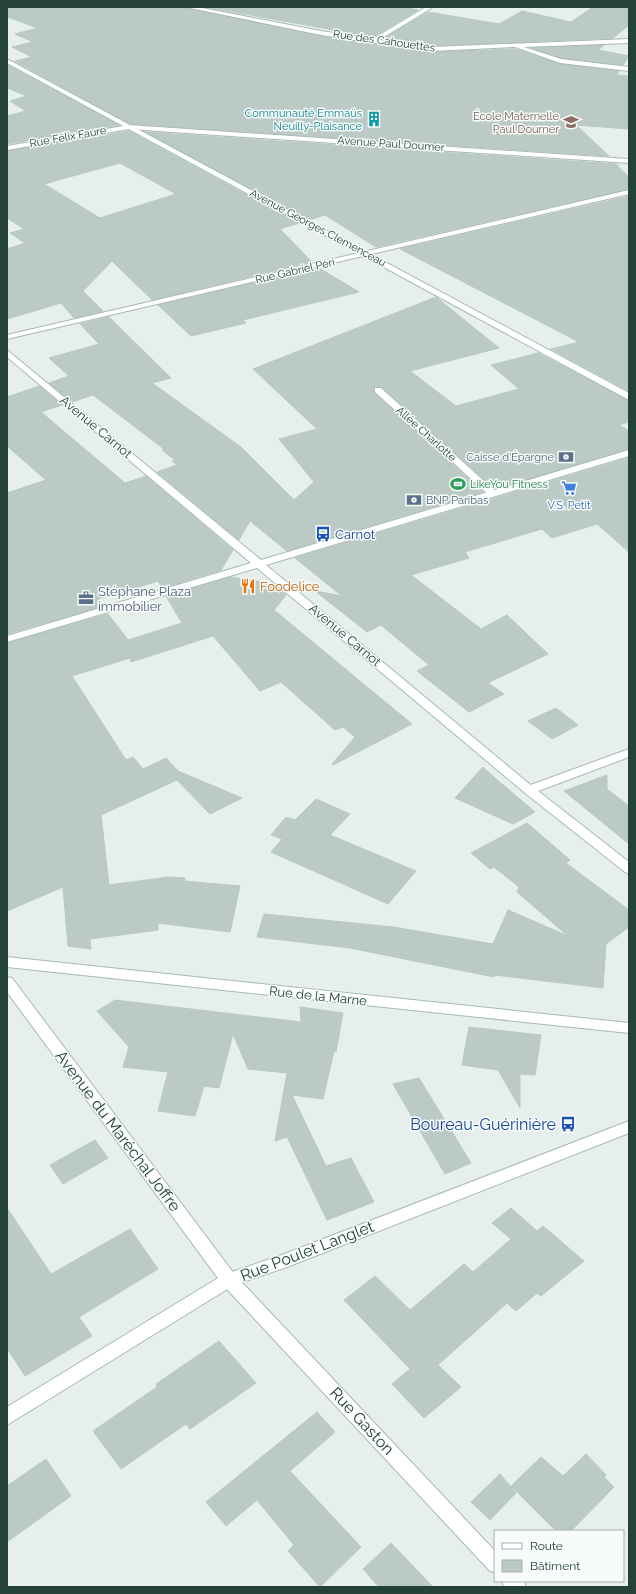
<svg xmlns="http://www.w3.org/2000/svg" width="636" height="1594" viewBox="0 0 636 1594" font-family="Raleway,sans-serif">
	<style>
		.building { fill: #bbcac4; stroke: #b8c9c2; fill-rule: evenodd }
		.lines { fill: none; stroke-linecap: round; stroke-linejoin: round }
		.lane-casing { stroke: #a8b8b2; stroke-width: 2 }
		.street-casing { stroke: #a8b8b2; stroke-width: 2 }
		.secondary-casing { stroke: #a4bbb3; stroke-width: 2 }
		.lane { fill: #fff; fill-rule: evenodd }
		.street { fill: #fff; fill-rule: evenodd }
		.secondary { fill: #fff; fill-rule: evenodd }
		.labels { text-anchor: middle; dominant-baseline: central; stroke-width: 3; stroke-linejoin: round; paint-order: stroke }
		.far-street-label { font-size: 11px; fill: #24423a; stroke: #f7fbf9 }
		.far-culture-label { font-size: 11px; fill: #0d838f; stroke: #f7fbf9; text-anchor: end }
		.far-education-label { font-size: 11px; fill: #785e54; stroke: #f7fbf9; text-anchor: end }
		.far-service-label { font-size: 11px; fill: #4e5e75; stroke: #f7fbf9; text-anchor: end }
		.far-leisure-label { font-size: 11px; fill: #27864d; stroke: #f7fbf9; text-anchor: start }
		.far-shop-label { font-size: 11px; fill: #366cbe; stroke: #f7fbf9 }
		.street-label { font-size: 13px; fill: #24423a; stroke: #f7fbf9 }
		.transit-label { font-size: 13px; fill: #164399; stroke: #f7fbf9; text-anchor: start }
		.food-label { font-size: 13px; fill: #c56008; stroke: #f7fbf9; text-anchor: start }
		.service-label { font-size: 13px; fill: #4e5e75; stroke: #f7fbf9; text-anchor: start }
		.near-transit-label { font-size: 16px; fill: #164399; stroke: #f7fbf9; text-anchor: end }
		.near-street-label { font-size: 16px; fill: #24423a; stroke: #f7fbf9 }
	</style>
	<rect width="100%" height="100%" fill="#e6efeb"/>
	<g class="building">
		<path d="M7 7H184L321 36 432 52 515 49 560 64 619 71 617 75 629 76V129L576 125 609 156 130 124 15 61 32 57 12 47 33 42 15 34 38 28 7 17Z"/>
		<path d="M205 7H403L418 10 373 37Z"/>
		<path d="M593 7H629V25L613 38 432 46 383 39 428 12 499 24 522 11 571 22Z"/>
		<path d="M604 45 598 50 629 56 623 65 561 58 532 48Z"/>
		<path d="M7 65 119 125 7 144V116L26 111 10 101 27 96 7 88Z"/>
		<path d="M129 131 299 223 280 229 312 262 152 300 112 261 83 291 103 311 74 318 61 303 7 319V249L25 243 10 233 24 229 7 218V151ZM120 163 176 194 100 218 44 184Z"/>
		<path d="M145 132 616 164 619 166H617L629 177V189L376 247 325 215 309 220Z"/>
		<path d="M629 196V391L551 349 579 342 400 249Z"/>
		<path d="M319 268 359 292 243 320 246 323 191 336 158 305Z"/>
		<path d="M436 297 499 348 410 371 456 406 519 389 491 365 538 353 629 401V422L619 425 629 431V449L495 489 382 387 375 386 374 393 483 492 287 551 250 521 239 540 157 472 177 465 172 461 175 460 162 450 164 449 93 395 72 402 49 383 69 376 49 358 99 344 80 324 109 317 171 378 152 383 241 447 294 500 314 482 279 439 317 429 253 369Z"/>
		<path d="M39 386 62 405 41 412 125 483 146 476 233 550 221 570 162 588 158 581 98 599 103 606 7 634V493L46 480 7 446V397Z"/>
		<path d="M629 458V552L597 524 552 538 542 529 465 552 469 558 411 575 481 629 507 615 548 654 488 683 504 694 469 712 417 671 429 665 381 625 367 632 315 591 342 596 295 558Z"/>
		<path d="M231 577 274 584 286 595 274 610 412 724 333 765 332 764 355 737 343 727 335 730 281 682 260 691 213 636 131 662 130 658 72 676 126 760 133 757 143 769 166 758 178 771 242 798 210 814 177 780 101 815 109 885 168 877 185 878 184 881 240 886 230 932 158 923V930L90 939 91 949 68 946 63 887 7 911V643L108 614 128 640 182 623 166 596Z"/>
		<path d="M556 708 578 725 552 739 528 721Z"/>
		<path d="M483 767 495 778 535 812 513 824 455 798Z"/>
		<path d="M607 775V789L629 806V844L564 791Z"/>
		<path d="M316 799 350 814 330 835 416 871 388 904 271 852 282 839 271 835 286 817 295 820Z"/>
		<path d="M527 823 570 860 566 863 629 910V927L606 944 603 988 495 975 494 977 350 948 257 937 264 914 393 927 493 944 508 910 568 936 517 892 519 887 494 867 490 869 471 853Z"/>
		<path d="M115 1000 301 1022 300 1007 343 1013 336 1052 334 1051 323 1099 292 1095 326 1166 351 1158 374 1202 327 1220 287 1137 275 1141 287 1073 248 1069 233 1034 219 1088 204 1086 195 1116 158 1111 168 1072 123 1067 129 1047 97 1011Z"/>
		<path d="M469 1027 541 1035 535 1075 520 1074V1108L498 1070 462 1065Z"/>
		<path d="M419 1078 471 1163 445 1174 393 1084Z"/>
		<path d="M95 1140 108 1158 63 1184 50 1165Z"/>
		<path d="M7 1208 51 1274 130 1229 158 1269 79 1317 92 1336 25 1376 7 1348Z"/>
		<path d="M511 1208 537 1231 543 1226 584 1261 541 1296 537 1293 516 1311 507 1303 438 1365 461 1387 424 1418 392 1384 410 1369 344 1300 375 1276 410 1310 464 1264 473 1272 511 1239 492 1223Z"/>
		<path d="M219 1341 256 1383 190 1429 186 1424 121 1469 93 1431 157 1387 156 1384Z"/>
		<path d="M317 1412 335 1432 290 1471 361 1547 320 1587 288 1551 294 1545 257 1500 226 1526 206 1502Z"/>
		<path d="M586 1454 606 1475 604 1477 614 1487 571 1531H556L511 1486 541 1457 563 1476Z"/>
		<path d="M46 1459 71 1496 7 1542V1486Z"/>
		<path d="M500 1474 516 1493 490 1520 471 1502Z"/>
		<path d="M391 1543 433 1587H379L363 1569Z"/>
	</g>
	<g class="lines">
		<g class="lane-casing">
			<path id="lane" d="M375 388H381L496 492V496H490L375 392Z"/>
		</g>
		<g class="street-casing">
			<g id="street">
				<path d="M185 7H197L321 31 373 39 426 7H433L379 40 432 47 629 39V43L524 47 561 59 629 67V71L560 63 515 47 432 51 373 43 321 35Z"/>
				<path d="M129 125 629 159V163L129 129 7 150V146Z"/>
				<path d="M629 190V194L7 339V335Z"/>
				<path d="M629 749V757L533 793H525L523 790 525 787Z"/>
				<path d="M7 977 12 978 235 1275 495 1551V1573L489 1570 223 1285 7 992Z"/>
				<path d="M502 1581H524L526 1587H504Z"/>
			</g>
		</g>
		<g class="secondary-casing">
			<g id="secondary">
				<path d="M7 59 629 393V400L7 63Z"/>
				<path d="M7 350 261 560 629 450V456L266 565 533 787 629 862V874L625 872 525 793 257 568 7 642V636L251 563 7 357Z"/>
				<path d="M7 957 629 1023V1033L7 967Z"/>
				<path d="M629 1121V1133L287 1267 234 1285 7 1425V1407L223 1275 279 1256Z"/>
			</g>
		</g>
		<use href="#lane" class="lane"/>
		<use href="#street" class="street"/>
		<use href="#secondary" class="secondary"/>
	</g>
	<defs>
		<g id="building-bare" transform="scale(1.2)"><path d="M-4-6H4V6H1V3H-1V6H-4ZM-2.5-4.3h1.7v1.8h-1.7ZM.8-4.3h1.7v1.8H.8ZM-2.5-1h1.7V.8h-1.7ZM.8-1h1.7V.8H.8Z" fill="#0f9aa8" stroke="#f7fbf9" stroke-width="2.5" paint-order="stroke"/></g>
		<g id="school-bare" transform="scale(1.2)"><path d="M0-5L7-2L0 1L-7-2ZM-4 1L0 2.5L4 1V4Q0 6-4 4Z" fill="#8d6e63" stroke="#f7fbf9" stroke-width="2.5" paint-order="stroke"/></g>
		<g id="bank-bare" transform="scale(1.2)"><path d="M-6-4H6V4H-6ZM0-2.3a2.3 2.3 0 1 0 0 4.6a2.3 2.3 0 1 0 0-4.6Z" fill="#5c6f8a" stroke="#f7fbf9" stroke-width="2.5" paint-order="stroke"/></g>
		<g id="stadium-bare" transform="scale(1.2)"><path d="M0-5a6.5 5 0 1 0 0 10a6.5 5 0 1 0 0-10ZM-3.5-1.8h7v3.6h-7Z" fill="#2e9e5b" stroke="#f7fbf9" stroke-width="2.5" paint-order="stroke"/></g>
		<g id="supermarket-bare" transform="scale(1.2)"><path d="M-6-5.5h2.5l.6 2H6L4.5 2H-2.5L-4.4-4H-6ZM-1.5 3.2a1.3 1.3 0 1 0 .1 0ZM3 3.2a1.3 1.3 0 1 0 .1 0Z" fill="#3f7fe0" stroke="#f7fbf9" stroke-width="2.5" paint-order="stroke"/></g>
		<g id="bus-bare" transform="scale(1.2)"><path d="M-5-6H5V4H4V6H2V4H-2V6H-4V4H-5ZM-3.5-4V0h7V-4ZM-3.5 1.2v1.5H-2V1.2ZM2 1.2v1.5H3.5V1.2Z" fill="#1a4fb4" stroke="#f7fbf9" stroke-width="2.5" paint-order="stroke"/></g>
		<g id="restaurant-bare" transform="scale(1.2)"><path d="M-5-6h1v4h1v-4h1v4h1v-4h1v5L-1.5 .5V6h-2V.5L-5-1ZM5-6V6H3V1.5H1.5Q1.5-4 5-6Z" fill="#e8710a" stroke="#f7fbf9" stroke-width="2.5" paint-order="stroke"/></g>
		<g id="office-bare" transform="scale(1.2)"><path d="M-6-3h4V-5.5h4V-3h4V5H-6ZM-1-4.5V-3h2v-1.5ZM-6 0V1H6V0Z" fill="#5c6f8a" stroke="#f7fbf9" stroke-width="2.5" paint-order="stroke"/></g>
	</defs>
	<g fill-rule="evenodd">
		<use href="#building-bare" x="374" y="119"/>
		<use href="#school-bare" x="571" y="122"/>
		<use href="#bank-bare" x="566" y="457"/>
		<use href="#stadium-bare" x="458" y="484"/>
		<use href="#supermarket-bare" x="569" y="488"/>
		<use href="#bank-bare" x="414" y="500"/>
		<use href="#bus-bare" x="323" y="534"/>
		<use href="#restaurant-bare" x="248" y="586"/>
		<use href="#office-bare" x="86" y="598"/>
		<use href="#bus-bare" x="568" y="1124"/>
	</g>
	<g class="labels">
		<g class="far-street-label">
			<text transform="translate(384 41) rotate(8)">Rue des Cahouettes</text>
			<text transform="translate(68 137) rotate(-10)">Rue Félix Faure</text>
			<text transform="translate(391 144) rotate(4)">Avenue Paul Doumer</text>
			<text transform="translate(318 228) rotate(28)">Avenue Georges Clemenceau</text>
			<text transform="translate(295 271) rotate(-13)">Rue Gabriel Péri</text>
			<text transform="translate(426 434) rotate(42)">Allée Charlotte</text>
		</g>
		<g class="far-culture-label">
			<text x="362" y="113">Communauté Emmaüs<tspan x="362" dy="13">Neuilly-Plaisance</tspan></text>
		</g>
		<g class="far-education-label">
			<text x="559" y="116">École Maternelle<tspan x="559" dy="13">Paul Doumer</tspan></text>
		</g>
		<g class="far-service-label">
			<text x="554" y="457">Caisse d'Épargne</text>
			<text x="426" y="500" text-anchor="start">BNP Paribas</text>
		</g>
		<g class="far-leisure-label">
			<text x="470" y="484">LikeYou Fitness</text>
		</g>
		<g class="far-shop-label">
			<text x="569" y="505">V.S. Petit</text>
		</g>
		<g class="street-label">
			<text transform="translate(96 427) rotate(40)">Avenue Carnot</text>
			<text transform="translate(345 635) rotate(40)">Avenue Carnot</text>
			<text transform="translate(318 996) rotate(6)">Rue de la Marne</text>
		</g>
		<g class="transit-label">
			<text x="335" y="534">Carnot</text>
		</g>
		<g class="food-label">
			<text x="260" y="586">Foodelice</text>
		</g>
		<g class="service-label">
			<text x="98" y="591">Stéphane Plaza<tspan x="98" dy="15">immobilier</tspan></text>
		</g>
		<g class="near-transit-label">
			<text x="556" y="1124">Boureau-Guérinière</text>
		</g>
		<g class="near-street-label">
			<text transform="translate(118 1131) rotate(53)">Avenue du Maréchal Joffre</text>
			<text transform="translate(307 1251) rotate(-21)">Rue Poulet Langlet</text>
			<text transform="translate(362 1421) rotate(47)">Rue Gaston</text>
		</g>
	</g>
	<rect width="636" height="1594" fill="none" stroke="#24423a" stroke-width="16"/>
	<rect x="494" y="1530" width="130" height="52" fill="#f7fbf9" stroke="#a3b1ad"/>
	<rect x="502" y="1543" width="20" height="6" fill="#ffffff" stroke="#a3b1ad"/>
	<text x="530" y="1550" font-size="12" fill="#24423a">Route</text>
	<rect x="502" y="1560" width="20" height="12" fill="#bbcac4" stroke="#a3b1ad"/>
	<text x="530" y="1570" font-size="12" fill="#24423a">Bâtiment</text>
</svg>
